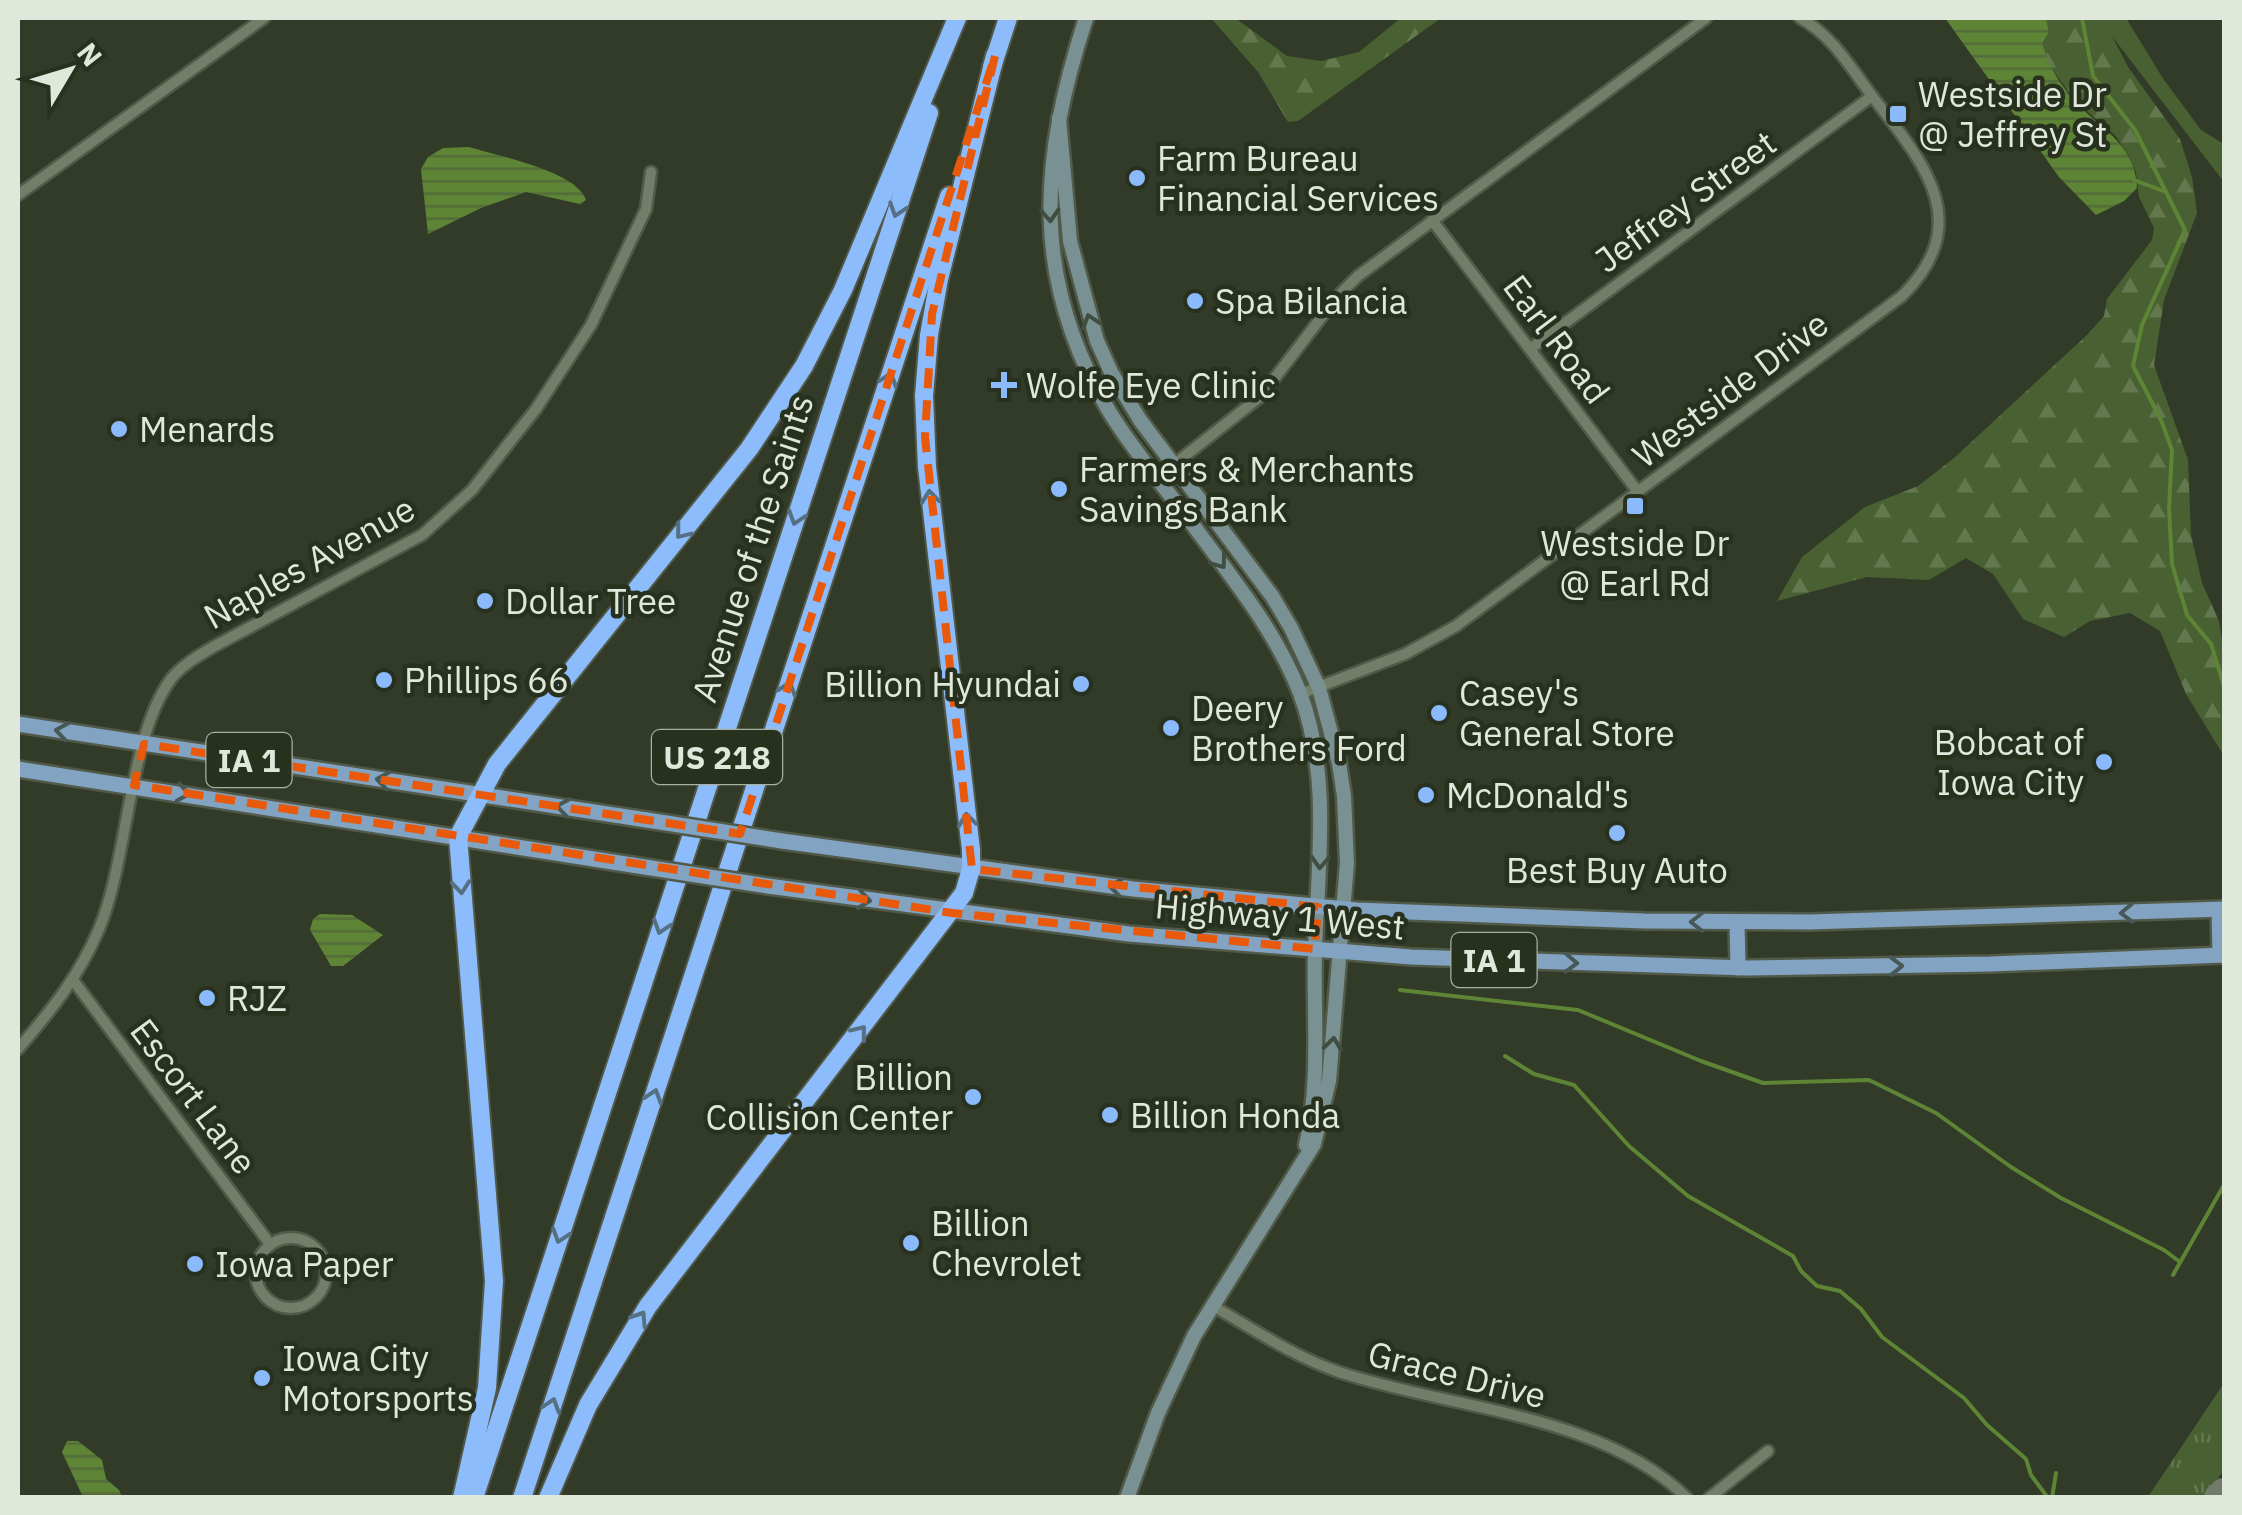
<svg xmlns="http://www.w3.org/2000/svg" width="2242" height="1515" viewBox="0 0 2242 1515" font-family="'IBM Plex Sans',sans-serif">
	<style>
		.grass { fill: url(#grass-tufts) }
		.forest { fill: url(#forest-firs) }
		.green { fill: #496132 }
		.water { fill: url(#water-rules) }
		.lines { fill: none; stroke-linecap: round; stroke-linejoin: round }
		.stream { stroke: #5e8535; stroke-width: 4 }
		.taxiway { stroke: #727a6a; stroke-width: 30 }
		.street-casing { stroke: #515949; stroke-width: 15 }
		.secondary-casing { stroke: #515949; stroke-width: 19 }
		.primary-casing { stroke: #515949; stroke-width: 20 }
		.highway-casing { stroke: #515949; stroke-width: 22 }
		.street { stroke: #727e68; stroke-width: 10 }
		.secondary { stroke: #7a9194; stroke-width: 14 }
		.primary { stroke: #82a3c1; stroke-width: 15 }
		.highway { stroke: #8dbcfc; stroke-width: 18 }
		.primary-bridge-casing { stroke: #515949; stroke-width: 20; stroke-linecap: butt }
		.primary-bridge { stroke: #82a3c1; stroke-width: 15 }
		.oneway { stroke: #557082 }
		.oneway2 { stroke: #404e41 }
		.oneway3 { stroke: #475957 }
		.marked { fill: none; stroke: #e8590c; stroke-width: 8; stroke-dasharray: 20 12; stroke-linejoin: round }
		.poi-dot { fill: #8abafc; stroke: #27311e; stroke-width: 4 }
		.labels { text-anchor: middle; dominant-baseline: central; stroke-width: 9; stroke-linejoin: round; paint-order: stroke }
		.shield { fill: #27311e; stroke: #a8b0a2; stroke-width: 2.5 }
		.shield-label { font-size: 32px; font-weight: bold; fill: #e0e7db }
		.poi-label { font-size: 35px; fill: #e0e7db; stroke: #27311e; text-anchor: start }
		.street-label { font-size: 35px; fill: #e0e7db; stroke: #27311e }
	</style>
	<defs>
		<pattern id="grass-tufts" width="24" height="20" patternUnits="userSpaceOnUse" patternTransform="scale(2.5)"><rect width="24" height="20" fill="#496132"/><path d="M3 7l-1-3M5 7V3M7 7l1-3M15 17l-1-3M17 17v-4M19 17l1-3" fill="none" stroke="#63784f"/></pattern>
		<pattern id="forest-firs" width="22" height="20" patternUnits="userSpaceOnUse" patternTransform="scale(2.5)"><rect width="22" height="20" fill="#496132"/><path d="M5 1l3.5 6h-7zM16 11l3.5 6h-7z" fill="#63784f"/></pattern>
		<pattern id="water-rules" width="6" height="5" patternUnits="userSpaceOnUse" patternTransform="scale(2.5)"><rect width="6" height="5" fill="#5e8535"/><path d="M0 2.5h6" fill="none" stroke="#536b3a"/></pattern>
	</defs>
	<rect width="100%" height="100%" fill="#313b28"/>
	<path class="grass" d="M2224 1383V1469L2206 1497H2148Z"/>
	<g class="forest">
		<path d="M1211 18H1235L1287 56 1321 61 1359 52 1401 18H1441L1298 121 1288 122 1258 72Z"/>
		<path d="M2046 18H2107L2110 32 2128 67 2180 139 2192 177 2197 213 2164 300 2154 365 2188 460 2191 535 2202 583 2219 621 2224 651V756L2186 694 2160 631 2130 613 2090 621 2064 637 2023 619 1993 574 1966 558 1929 580 1867 577 1777 601 1802 557 1865 507 1918 486 1954 458 2087 335 2104 316 2107 299 2152 240 2154 228 2139 197 2136 172 2129 156 2115 135 2075 101 2048 63 2041 43 2049 32Z"/>
	</g>
	<path class="green" d="M2098 18H2126L2162 77 2201 130 2224 144V182Z"/>
	<g class="water">
		<path d="M1945 18H2046L2049 32 2042 43C2048 64 2058 82 2073 99 2098 128 2136 143 2137 188L2124 201 2096 215 2059 177Z"/>
		<path d="M469 147C498 156 577 171 586 200L580 204 526 192 481 208 428 234 421 169 428 157 443 148Z"/>
		<path d="M320 914 352 915 383 935 343 966H331L310 930 313 919Z"/>
		<path d="M67 1441H78L102 1460 106 1479 119 1490 122 1497H83L62 1452Z"/>
	</g>
	<g class="lines">
		<g class="stream">
			<path d="M2082 18 2093 76 2135 130 2185 230 2142 325 2133 366 2161 420 2172 450 2169 508 2172 564 2187 615 2211 644 2224 686"/>
			<path d="M2134 180 2166 192"/>
			<path d="M1400 990 1578 1010 1701 1061 1763 1083 1869 1080 1936 1113 2011 1167 2061 1198 2164 1250 2180 1262"/>
			<path d="M1505 1056 1534 1074 1574 1085 1629 1146 1688 1196 1793 1256 1801 1271 1817 1286 1840 1291 1861 1309 1882 1337 1964 1398 1987 1425 2026 1459 2031 1475 2048 1498"/>
			<path d="M2173 1275 2224 1185"/>
			<path d="M2052 1498 2056 1473"/>
		</g>
		<path class="taxiway" d="M2219 1498 2224 1493"/>
		<g class="street-casing">
			<g id="street">
				<path d="M18 195 264 18"/>
				<path d="M1432 220 1638 492"/>
				<path d="M1530 349 1872 96"/>
				<path d="M1158 477 1261 396 1337 297 1358 276 1706 18"/>
				<path d="M1300 694 1405 654 1456 626 1902 296C1977 222 1922 161 1872 96 1851 68 1832 35 1800 18"/>
				<path d="M73 980 270 1244"/>
				<path d="M18 1049C50 1012 80 975 99 929 129 857 128 738 171 679 182 665 198 656 213 647L422 535 472 490 536 409 591 325 646 209 651 172"/>
				<circle cx="291" cy="1273" r="35"/>
				<path d="M1211 1305C1252 1328 1294 1357 1339 1372 1449 1409 1600 1413 1687 1498"/>
				<path d="M1709 1498 1768 1451"/>
			</g>
		</g>
		<g class="secondary-casing">
			<g id="secondary">
				<path d="M1086 18C1040 160 1030 278 1109 411 1135 454 1170 493 1199 533 1237 584 1277 634 1300 693 1331 776 1318 863 1315 949 1313 1014 1321 1081 1306 1145"/>
				<path d="M1059 118 1070 241 1097 341 1111 372 1140 420 1272 596 1291 628 1319 688 1339 763 1344 796 1347 863 1329 1081 1314 1144 1194 1336 1158 1413 1127 1498"/>
			</g>
		</g>
		<g class="primary-casing">
			<g id="primary">
				<path d="M18 724 647 820"/>
				<path d="M18 769 632 865"/>
				<path d="M782 841 1133 889 1357 910 1644 921 1809 922 2224 909"/>
				<path d="M768 886 1129 934 1411 957 1747 968 1991 964 2224 955"/>
				<path d="M2219 910 2220 955"/>
				<path d="M1737 922 1738 968"/>
			</g>
		</g>
		<g class="highway-casing">
			<g id="highway">
				<path d="M992 67 1008 18"/>
				<path d="M462 1498 487 1388 494 1281 458 837 497 764 749 449 804 366 843 290 957 18"/>
				<path d="M474 1498 929 113"/>
				<path d="M522 1498 949 196"/>
				<path d="M548 1498 588 1405 648 1306 964 893 971 869V850L927 467 924 396 929 335 939 279 995 56"/>
			</g>
		</g>
		<use href="#street" class="street"/>
		<use href="#secondary" class="secondary"/>
		<use href="#primary" class="primary"/>
		<use href="#highway" class="highway"/>
		<g class="primary-bridge-casing">
			<g id="primary-bridge">
				<path d="M647 820 782 841"/>
				<path d="M632 865 768 886"/>
			</g>
		</g>
		<use href="#primary-bridge" class="primary-bridge"/>
	</g>
	<defs><path id="oneway-chevron" d="M-2-3.5L2.5 0L-2 3.5" fill="none" stroke-width="1.6" stroke-linecap="round" stroke-linejoin="round" transform="scale(2.5)"/></defs>
	<g class="oneway">
		<use href="#oneway-chevron" transform="translate(897 210) rotate(108)"/>
		<use href="#oneway-chevron" transform="translate(889 379) rotate(-72)"/>
		<use href="#oneway-chevron" transform="translate(930 497) rotate(-96)"/>
		<use href="#oneway-chevron" transform="translate(796 518) rotate(108)"/>
		<use href="#oneway-chevron" transform="translate(682 532) rotate(129)"/>
		<use href="#oneway-chevron" transform="translate(788 688) rotate(-72)"/>
		<use href="#oneway-chevron" transform="translate(967 820) rotate(-97)"/>
		<use href="#oneway-chevron" transform="translate(461 887) rotate(85)"/>
		<use href="#oneway-chevron" transform="translate(661 927) rotate(108)"/>
		<use href="#oneway-chevron" transform="translate(860 1032) rotate(-52)"/>
		<use href="#oneway-chevron" transform="translate(654 1096) rotate(-72)"/>
		<use href="#oneway-chevron" transform="translate(560 1236) rotate(108)"/>
		<use href="#oneway-chevron" transform="translate(640 1318) rotate(-57)"/>
		<use href="#oneway-chevron" transform="translate(552 1405) rotate(-72)"/>
	</g>
	<g class="oneway2">
		<use href="#oneway-chevron" transform="translate(1050 215) rotate(87)"/>
		<use href="#oneway-chevron" transform="translate(1090 321) rotate(-108)"/>
		<use href="#oneway-chevron" transform="translate(1220 562) rotate(54)"/>
		<use href="#oneway-chevron" transform="translate(1320 862) rotate(93)"/>
		<use href="#oneway-chevron" transform="translate(1333 1044) rotate(-83)"/>
	</g>
	<g class="oneway3">
		<use href="#oneway-chevron" transform="translate(62 731) rotate(-171)"/>
		<use href="#oneway-chevron" transform="translate(383 780) rotate(-171)"/>
		<use href="#oneway-chevron" transform="translate(183 793) rotate(9)"/>
		<use href="#oneway-chevron" transform="translate(563 807) rotate(-171)"/>
		<use href="#oneway-chevron" transform="translate(1116 887) rotate(-173)"/>
		<use href="#oneway-chevron" transform="translate(864 900) rotate(8)"/>
		<use href="#oneway-chevron" transform="translate(2127 913) rotate(178)"/>
		<use href="#oneway-chevron" transform="translate(1697 922) rotate(-180)"/>
		<use href="#oneway-chevron" transform="translate(1571 963) rotate(2)"/>
		<use href="#oneway-chevron" transform="translate(1896 966) rotate(-1)"/>
	</g>
	<path class="marked" d="M995 56 932 314 925 437 972 869 1318 907 1315 949 952 913 134 785 144 744 740 834Z"/>
	<g class="poi-dot">
		<rect x="1888" y="104" width="20" height="20" rx="5"/>
		<circle cx="1137" cy="178" r="10"/>
		<circle cx="1195" cy="301" r="10"/>
		<path d="M999 370h10v10h10v10h-10v10h-10v-10h-10v-10h10z"/>
		<circle cx="119" cy="429" r="10"/>
		<circle cx="1059" cy="489" r="10"/>
		<rect x="1625" y="496" width="20" height="20" rx="5"/>
		<circle cx="485" cy="601" r="10"/>
		<circle cx="384" cy="680" r="10"/>
		<circle cx="1081" cy="684" r="10"/>
		<circle cx="1439" cy="713" r="10"/>
		<circle cx="1171" cy="728" r="10"/>
		<circle cx="2104" cy="762" r="10"/>
		<circle cx="1426" cy="795" r="10"/>
		<circle cx="1617" cy="833" r="10"/>
		<circle cx="207" cy="998" r="10"/>
		<circle cx="973" cy="1097" r="10"/>
		<circle cx="1110" cy="1115" r="10"/>
		<circle cx="911" cy="1243" r="10"/>
		<circle cx="195" cy="1264" r="10"/>
		<circle cx="262" cy="1378" r="10"/>
	</g>
	<g class="labels">
		<g class="shield">
			<rect x="652" y="730" width="130" height="54" rx="8"/>
			<rect x="206.5" y="733" width="85" height="54" rx="8"/>
			<rect x="1451.5" y="933" width="85" height="54" rx="8"/>
		</g>
		<g class="shield-label">
			<text x="717" y="757">US 218</text>
			<text x="249" y="760">IA 1</text>
			<text x="1494" y="960">IA 1</text>
		</g>
		<g class="poi-label">
			<text x="1918" y="94">Westside Dr<tspan x="1918" dy="40">@ Jeffrey St</tspan></text>
			<text x="1157" y="158">Farm Bureau<tspan x="1157" dy="40">Financial Services</tspan></text>
			<text x="1215" y="301">Spa Bilancia</text>
			<text x="1026" y="385">Wolfe Eye Clinic</text>
			<text x="139" y="429">Menards</text>
			<text x="1079" y="469">Farmers &amp; Merchants<tspan x="1079" dy="40">Savings Bank</tspan></text>
			<text x="1635" y="543" text-anchor="middle">Westside Dr<tspan x="1635" dy="40">@ Earl Rd</tspan></text>
			<text x="505" y="601">Dollar Tree</text>
			<text x="404" y="680">Phillips 66</text>
			<text x="1061" y="684" text-anchor="end">Billion Hyundai</text>
			<text x="1459" y="693">Casey's<tspan x="1459" dy="40">General Store</tspan></text>
			<text x="1191" y="708">Deery<tspan x="1191" dy="40">Brothers Ford</tspan></text>
			<text x="2084" y="742" text-anchor="end">Bobcat of<tspan x="2084" dy="40">Iowa City</tspan></text>
			<text x="1446" y="795">McDonald's</text>
			<text x="1617" y="870" text-anchor="middle">Best Buy Auto</text>
			<text x="227" y="998">RJZ</text>
			<text x="953" y="1077" text-anchor="end">Billion<tspan x="953" dy="40">Collision Center</tspan></text>
			<text x="1130" y="1115">Billion Honda</text>
			<text x="931" y="1223">Billion<tspan x="931" dy="40">Chevrolet</tspan></text>
			<text x="215" y="1264">Iowa Paper</text>
			<text x="282" y="1358">Iowa City<tspan x="282" dy="40">Motorsports</tspan></text>
		</g>
		<g class="street-label">
			<text transform="translate(1685 201) rotate(-36)">Jeffrey Street</text>
			<text transform="translate(1557 339) rotate(53)">Earl Road</text>
			<text transform="translate(1730 389) rotate(-37)">Westside Drive</text>
			<text transform="translate(752 548) rotate(-72)">Avenue of the Saints</text>
			<text transform="translate(309 562) rotate(-29)">Naples Avenue</text>
			<text transform="translate(1280 916) rotate(5)">Highway 1 West</text>
			<text transform="translate(194 1096) rotate(53)">Escort Lane</text>
			<text transform="translate(1457 1374) rotate(14)">Grace Drive</text>
		</g>
	</g>
	<rect width="2242" height="1515" fill="none" stroke="#e0e7db" stroke-width="40"/>
	<g transform="translate(70 70) rotate(52)" stroke="#27311e" stroke-width="8" paint-order="stroke">
	<path d="M0-8L18 38L0 25L-18 38Z" fill="#e0e7db"/>
	<text y="-15" font-size="28" font-weight="bold" text-anchor="middle" fill="#e0e7db">N</text>
	</g>
</svg>
